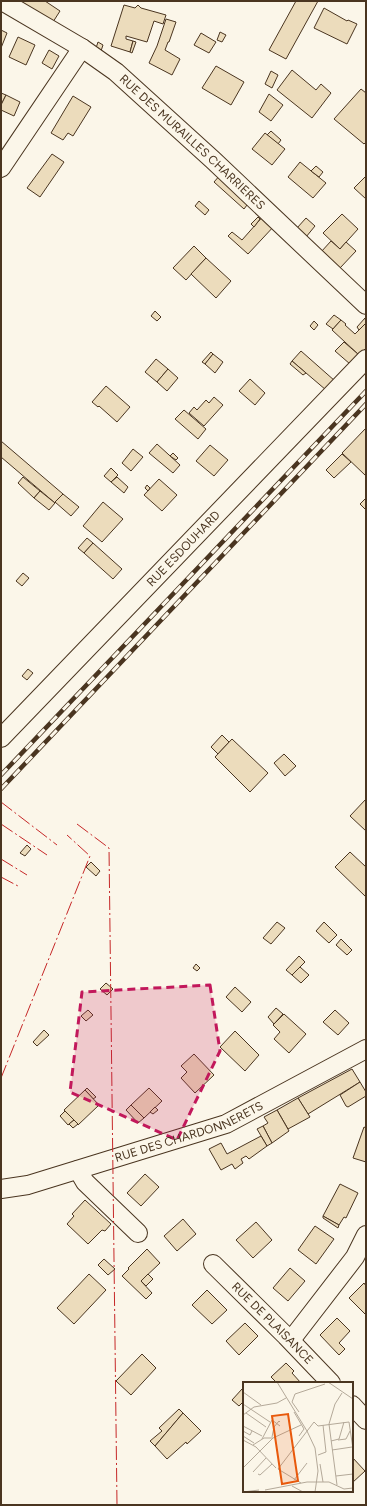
<svg xmlns="http://www.w3.org/2000/svg" width="367" height="1506" viewBox="0 0 367 1506" font-family="Figtree,sans-serif">
	<style>
		.building { fill: #ecdcbc; stroke: #4a3520 }
		.lines { fill: none; stroke-linecap: round; stroke-linejoin: round }
		.minor-casing { stroke: #4a3520; stroke-width: 20 }
		.minor { stroke: #fbf6e9; stroke-width: 18 }
		.rail-casing { stroke: #4a3520; stroke-width: 4.5 }
		.rail { stroke: #fbf6e9; stroke-width: 3; stroke-dasharray: 9; stroke-linecap: butt }
		.power { stroke: #c62828; stroke-width: 1; stroke-dasharray: 14 3 2 3; stroke-linecap: butt }
		.marked { fill: #c2185b; fill-opacity: 0.2; stroke: #c2185b; stroke-width: 3; stroke-dasharray: 8 5; stroke-linejoin: round }
		.labels { text-anchor: middle; dominant-baseline: central; stroke-width: 3; stroke-linejoin: round; paint-order: stroke }
		.street-label { font-size: 12px; fill: #4a3520; stroke: #fbf6e9 }
		.inset-road { fill: none; stroke: #b4a999; stroke-width: 1 }
		.view { fill: #e8590c; fill-opacity: 0.15; stroke: #e8590c; stroke-width: 2 }
		.inset-edge { fill: none; stroke: #4a3520; stroke-width: 2 }
	</style>
	<rect width="100%" height="100%" fill="#fbf6e9"/>
	<g class="building">
		<path d="M19 1H45L60 11 53 22Z"/>
		<path d="M296 1H318L286 59 269 50Z"/>
		<path d="M124 5 135 8 138 5 141 8 166 15 163 24 154 21 147 42 126 36V39L133 41 130 52 111 46Z"/>
		<path d="M324 8 347 21 348 20 357 24 347 44 314 28Z"/>
		<path d="M166 19 176 22 169 42H168L165 50 180 59 172 75 149 63 157 46Z"/>
		<path d="M1 30 7 33 1 48Z"/>
		<path d="M220 32 226 35 222 42 217 40Z"/>
		<path d="M201 33 216 42 209 53 194 45Z"/>
		<path d="M18 37 35 45 26 65 9 57Z"/>
		<path d="M133 41 136 42 132 53 130 52Z"/>
		<path d="M98 42 103 45 101 51 96 48Z"/>
		<path d="M49 50 59 56 52 69 42 63Z"/>
		<path d="M216 66 244 82 231 105 202 88Z"/>
		<path d="M292 70 316 90 321 84 331 93 312 118 277 90Z"/>
		<path d="M271 71 278 75 272 88 265 84Z"/>
		<path d="M361 89 366 93V142L364 144 334 119Z"/>
		<path d="M1 93 6 95 1 105Z"/>
		<path d="M269 94 283 105 271 121 259 112Z"/>
		<path d="M6 95 20 102 14 116 1 110V105Z"/>
		<path d="M73 96 91 107 73 136 68 133 63 140 51 133Z"/>
		<path d="M271 131 281 140 278 144 267 135Z"/>
		<path d="M265 133 285 149 272 165 252 149Z"/>
		<path d="M52 154 64 162 40 197 27 188Z"/>
		<path d="M300 162 326 183 313 198 288 177Z"/>
		<path d="M316 166 323 172 319 177 311 171Z"/>
		<path d="M221 174 250 201 244 209 214 182Z"/>
		<path d="M366 176V199L354 188Z"/>
		<path d="M199 201 209 210 205 215 195 206Z"/>
		<path d="M265 214 276 224 248 254 228 236 232 232 242 240Z"/>
		<path d="M342 214 358 229 340 249 323 233Z"/>
		<path d="M258 217 260 219 254 227 251 224Z"/>
		<path d="M306 218 315 226 306 237 297 228Z"/>
		<path d="M331 241 340 249 346 242 356 251 340 268 321 252Z"/>
		<path d="M194 246 206 258 186 280 173 268Z"/>
		<path d="M206 258 231 281 216 298 191 274Z"/>
		<path d="M155 311 161 317 157 321 151 316Z"/>
		<path d="M334 315 341 320 333 329 326 324Z"/>
		<path d="M365 318 366 323 359 330 357 327Z"/>
		<path d="M341 320 346 324 345 325 355 334 366 323V348L359 355 332 330Z"/>
		<path d="M314 321 318 325 314 330 310 326Z"/>
		<path d="M344 342 359 355 350 364 335 351Z"/>
		<path d="M301 351 335 381 326 390 292 361Z"/>
		<path d="M211 352 213 354 205 364 202 362Z"/>
		<path d="M213 354 223 362 215 373 205 364Z"/>
		<path d="M156 359 168 369 157 382 145 372Z"/>
		<path d="M292 361 306 373 303 375 290 364Z"/>
		<path d="M168 369 178 378 167 391 157 382Z"/>
		<path d="M250 379 265 393 255 405 239 391Z"/>
		<path d="M106 386 130 407 117 422 99 406 98 407 92 402Z"/>
		<path d="M214 397 223 405 204 426 189 413 194 407 197 410 206 400 209 403Z"/>
		<path d="M184 410 206 429 198 439 175 419Z"/>
		<path d="M366 428V476L342 453Z"/>
		<path d="M1 441 63 494 55 503 1 457Z"/>
		<path d="M157 444 180 465 173 473 149 453Z"/>
		<path d="M210 445 228 460 214 476 196 461Z"/>
		<path d="M133 449 143 457 131 471 122 463Z"/>
		<path d="M173 453 178 458 176 460 170 456Z"/>
		<path d="M342 454 351 462 334 478 326 470Z"/>
		<path d="M111 468 118 475 111 482 104 476Z"/>
		<path d="M23 477 40 491 34 498 18 483Z"/>
		<path d="M117 477 128 487 124 493 111 482Z"/>
		<path d="M159 479 177 495 162 511 144 495Z"/>
		<path d="M147 485 150 488 148 491 145 488Z"/>
		<path d="M40 491 55 503 49 510 34 498Z"/>
		<path d="M63 494 79 507 71 516 55 502Z"/>
		<path d="M366 498V510L360 504Z"/>
		<path d="M103 502 123 519 102 542 83 526Z"/>
		<path d="M87 538 93 543 84 553 78 548Z"/>
		<path d="M93 543 122 569 113 579 84 553Z"/>
		<path d="M23 573 29 578 22 586 16 581Z"/>
		<path d="M28 669 33 673 27 680 22 676Z"/>
		<path d="M222 735 229 742 218 754 211 747Z"/>
		<path d="M232 739 268 773 250 792 215 757Z"/>
		<path d="M284 754 296 766 285 776 274 763Z"/>
		<path d="M366 799V831L350 816Z"/>
		<path d="M27 845 31 849 25 856 20 853Z"/>
		<path d="M350 852 366 867V897L335 867Z"/>
		<path d="M91 862 100 871 96 876 86 867Z"/>
		<path d="M277 922 285 928 271 944 263 938Z"/>
		<path d="M324 922 337 935 329 943 316 931Z"/>
		<path d="M341 939 352 950 347 955 336 945Z"/>
		<path d="M299 956 305 962 292 975 286 970Z"/>
		<path d="M196 964 200 968 197 971 193 968Z"/>
		<path d="M300 967 309 975 301 983 292 975Z"/>
		<path d="M106 983 113 989 107 995 100 989Z"/>
		<path d="M235 987 251 1002 242 1012 226 997Z"/>
		<path d="M276 1008 283 1014 274 1024 268 1017Z"/>
		<path d="M88 1010 93 1015 86 1021 81 1016Z"/>
		<path d="M335 1010 349 1023 338 1035 323 1022Z"/>
		<path d="M284 1014 306 1034 289 1053 274 1039 280 1032 273 1025Z"/>
		<path d="M44 1030 49 1035 37 1046 33 1042Z"/>
		<path d="M235 1031 259 1055 245 1071 220 1047Z"/>
		<path d="M194 1054 214 1075 195 1093 181 1078 187 1072 181 1066Z"/>
		<path d="M352 1069 360 1082 308 1114 298 1098Z"/>
		<path d="M360 1082 366 1092V1096L348 1107 346 1106 340 1095Z"/>
		<path d="M87 1088 96 1097 93 1099 85 1090Z"/>
		<path d="M149 1088 162 1101 144 1118 131 1105Z"/>
		<path d="M85 1090 99 1105 78 1125 64 1110Z"/>
		<path d="M298 1098 310 1117 288 1129 277 1110Z"/>
		<path d="M131 1105 144 1118 138 1123 126 1110Z"/>
		<path d="M155 1107 158 1110 153 1114 150 1112Z"/>
		<path d="M277 1110 289 1131 272 1143 263 1126 268 1123 264 1117Z"/>
		<path d="M65 1111 74 1120 68 1125 60 1116Z"/>
		<path d="M74 1120 78 1124 73 1128 69 1124Z"/>
		<path d="M263 1126 272 1143 267 1146 257 1129Z"/>
		<path d="M364 1127 366 1128V1162L353 1158Z"/>
		<path d="M261 1136 267 1146 249 1159 246 1156 241 1159 243 1163 235 1169 232 1164 221 1170 209 1149 221 1143 227 1154Z"/>
		<path d="M145 1174 159 1187 141 1206 127 1193Z"/>
		<path d="M340 1184 358 1193 346 1218 344 1217 339 1225 323 1216Z"/>
		<path d="M85 1200 111 1224 105 1231 102 1230 88 1244 67 1224 74 1216 72 1214Z"/>
		<path d="M323 1216 339 1225 338 1228 323 1218Z"/>
		<path d="M183 1219 196 1234 177 1251 164 1236Z"/>
		<path d="M256 1222 272 1240 253 1258 236 1240Z"/>
		<path d="M315 1226 334 1239 316 1264 298 1250Z"/>
		<path d="M147 1249 160 1263 141 1281 152 1293 146 1299 122 1276 129 1269 128 1268Z"/>
		<path d="M104 1259 115 1269 108 1275 98 1265Z"/>
		<path d="M290 1268 305 1281 288 1301 273 1288Z"/>
		<path d="M89 1274 106 1290 74 1324 57 1308Z"/>
		<path d="M148 1274 153 1279 146 1286 141 1281Z"/>
		<path d="M364 1283 366 1286V1315L349 1298Z"/>
		<path d="M207 1290 227 1310 212 1324 192 1305Z"/>
		<path d="M337 1318 350 1331 339 1343 345 1349 339 1355 320 1335Z"/>
		<path d="M245 1323 258 1336 239 1355 226 1341Z"/>
		<path d="M142 1354 156 1368 131 1395 116 1381Z"/>
		<path d="M286 1363 294 1371 292 1373 301 1383H277L271 1377Z"/>
		<path d="M242 1389 244 1391V1401L239 1406 232 1400Z"/>
		<path d="M179 1409 183 1413 155 1446 150 1441 162 1431 159 1428Z"/>
		<path d="M183 1413 201 1431 187 1444 186 1442 167 1459 155 1446Z"/>
		<path d="M352 1457 365 1471 352 1483Z"/>
	</g>
	<g class="lines">
		<g class="minor-casing">
			<g id="minor">
				<path id="s1" d="M2 1 82 48 116 72 213 160 366 305"/>
				<path d="M1 168 82 48"/>
				<path id="s2" d="M1 738 366 359"/>
				<path d="M78 1170 85 1182 138 1233"/>
				<path id="s3" d="M1 1189 28 1185 226 1124 366 1049"/>
				<path id="s4" d="M213 1264 286 1336 331 1383"/>
				<path d="M291 1340 355 1257 366 1235"/>
				<path d="M352 1405 366 1420"/>
			</g>
		</g>
		<use href="#minor" class="minor"/>
		<g class="rail-casing">
			<g id="rail">
				<path d="M1 775 366 391"/>
				<path d="M1 789 366 404"/>
			</g>
		</g>
		<use href="#rail" class="rail"/>
		<g class="power">
			<path d="M1 802 57 845"/>
			<path d="M1 824 47 855"/>
			<path d="M77 824 109 848 117 1505"/>
			<path d="M1 859 27 875"/>
			<path d="M1 877 18 886"/>
			<path d="M1 1078 90 856 67 835"/>
		</g>
	</g>
	<path class="marked" d="M210 985 220 1051 177 1140 70 1092 82 992Z"/>
	<g class="labels">
		<g class="street-label">
			<text stroke="none"><textPath href="#s1" startOffset="238">RUE DES MURAILLES CHARRIERES</textPath></text>
			<text stroke="none"><textPath href="#s2" startOffset="263">RUE ESDOUHARD</textPath></text>
			<text stroke="none"><textPath href="#s3" startOffset="197">RUE DES CHARDONNERETS</textPath></text>
			<text stroke="none"><textPath href="#s4" startOffset="84">RUE DE PLAISANCE</textPath></text>
		</g>
	</g>
	<g transform="translate(243 1382)">
		<rect width="110" height="110" fill="#fbf6e9"/>
		<path class="inset-road" d="M34 0 64 49 72 66 75 89 72 110M85 0 110 17M0 10 18 23M0 22 27 40M51 30 61 47 56 54M56 30 49 20 52 12 82 2M3 31 23 45M0 33 11 25 34 21 43 16M0 44 19 54M0 49 7 53 9 49M0 54 11 61M29 55 31 45 36 39 37 40M19 57 29 38 37 44M0 58 13 65 33 86M95 58 103 57 107 49M88 59 96 57 101 40M10 63 21 56H30M89 68 109 65M75 73 83 70 80 43M77 82 80 100M0 86 30 56 58 43M10 90 23 76M15 92 17 93 29 82M93 94 110 92M51 98 64 81M58 101 35 87 71 40 75 44 106 40 110 67M94 103 86 42 92 22 99 11M49 104 60 110M22 108 64 100H86L101 107 110 106M0 110 16 108"/>
		<path class="view" d="M45 32 55 99 39 102 29 34Z"/>
		<rect width="110" height="110" class="inset-edge"/>
	</g>
	<rect width="367" height="1506" fill="none" stroke="#4a3520" stroke-width="4"/>
</svg>
